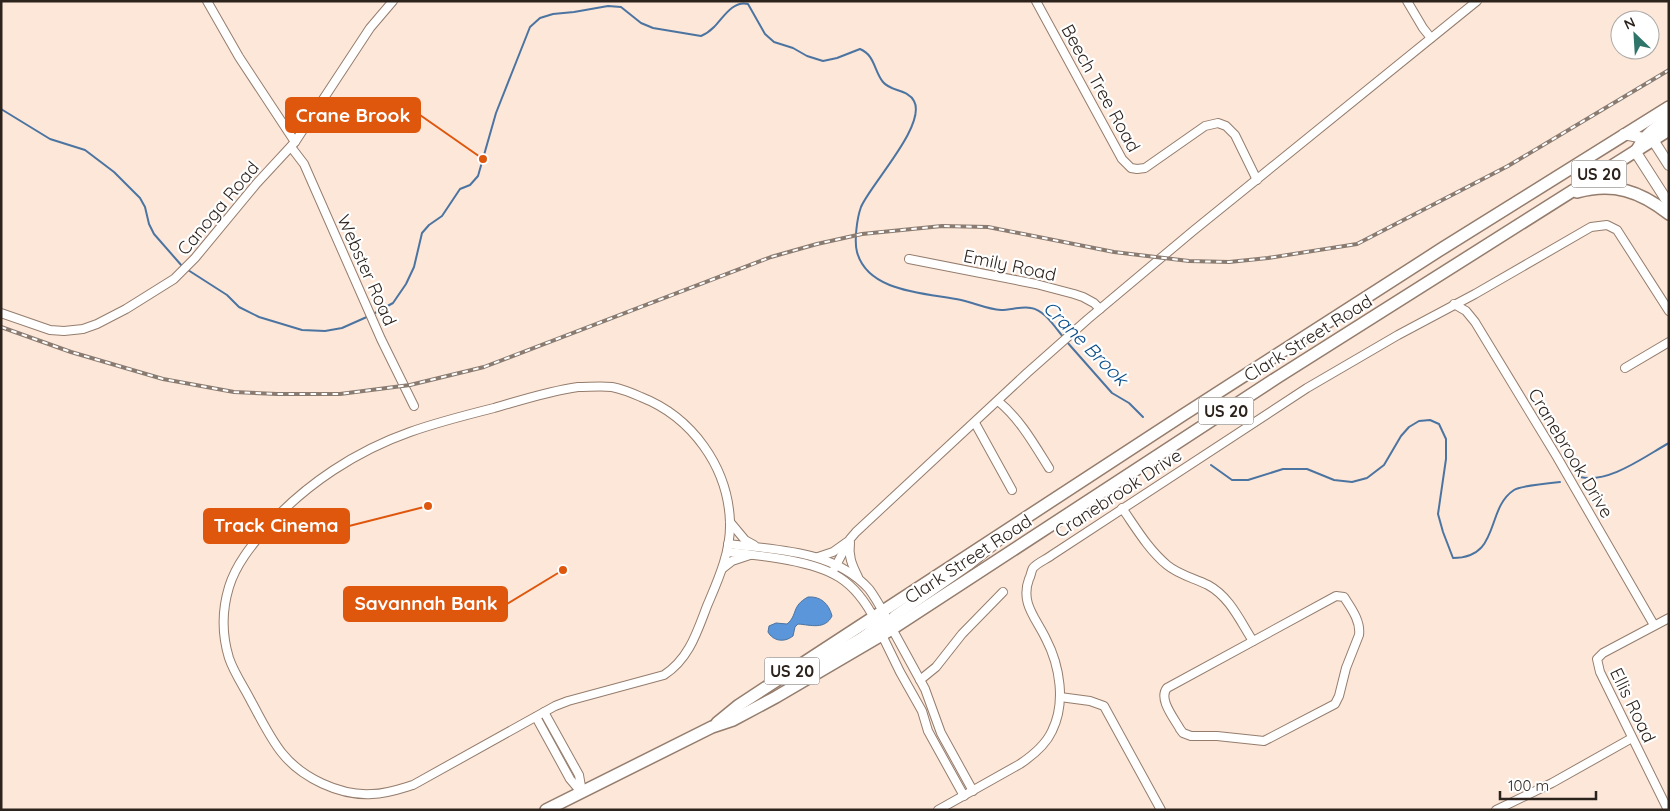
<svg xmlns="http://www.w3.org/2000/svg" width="1670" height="811" viewBox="0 0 1670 811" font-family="Quicksand,sans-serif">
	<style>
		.water { fill: #5a96d9; stroke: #4c74a1 }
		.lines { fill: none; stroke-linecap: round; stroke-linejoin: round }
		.stream { stroke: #4c74a1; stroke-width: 2 }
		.minor-casing { stroke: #957d6d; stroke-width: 10 }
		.major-casing { stroke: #957d6d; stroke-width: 12 }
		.highway-casing { stroke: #957d6d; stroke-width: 14 }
		.minor { stroke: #fff; stroke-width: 8 }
		.major { stroke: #fff; stroke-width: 10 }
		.highway { stroke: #fff; stroke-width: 11 }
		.rail-casing { stroke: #8a7b71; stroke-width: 4 }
		.rail { stroke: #fff; stroke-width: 2; stroke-dasharray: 5.5; stroke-linecap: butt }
		.labels { text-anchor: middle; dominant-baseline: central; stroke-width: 4.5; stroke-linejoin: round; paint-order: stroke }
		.shield { fill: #fff; stroke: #6c6561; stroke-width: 1 }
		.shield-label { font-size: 16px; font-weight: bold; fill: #2d231d }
		.street-label { font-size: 18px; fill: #2d231d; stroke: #fff }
		.water-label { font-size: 19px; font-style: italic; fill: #084b88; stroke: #fff }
		.leader { fill: none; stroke: #df560d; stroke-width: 2 }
		.callout-dot { fill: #df560d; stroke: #fff; stroke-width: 2 }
		.callout { fill: #df560d; stroke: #df560d; stroke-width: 2 }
		.callout-label { font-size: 19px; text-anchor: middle; font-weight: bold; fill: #fff }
	</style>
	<rect width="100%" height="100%" fill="#fce7d9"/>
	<path class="water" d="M808 597C821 596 829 604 832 616 825 630 811 625 798 624L795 627 793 636C784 643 773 641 768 632L769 626 776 623 787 624C798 615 791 606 808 597Z"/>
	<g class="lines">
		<g class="stream">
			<path d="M1 109 50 139 85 150 114 172 140 198 145 207 149 224 154 234 182 266"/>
			<path d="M188 270 227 295 239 307 259 317 302 330 325 331 342 328 369 316"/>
			<path d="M373 314 393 303 406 284 414 267 422 233 429 225 442 216 460 189 470 185 478 176 496 113 530 27 540 18 553 14 574 12 608 6 621 7 641 23 653 28 701 36C706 34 710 31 714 27 723 18 733 0 748 4L765 34 774 42 793 48 807 56 823 61 837 58 860 49C875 55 874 71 883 82 891 92 908 89 914 101 927 125 870 185 861 207 857 218 854 241 857 252 868 293 927 293 961 300 975 303 987 309 1001 310 1011 310 1022 306 1031 308 1045 310 1056 329 1064 338"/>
			<path d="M1067 342 1112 393 1129 403 1143 417"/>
			<path d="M1211 465 1232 480H1248L1283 469H1307L1334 480 1352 482 1367 478 1384 465 1401 436 1409 427 1419 421 1430 420 1439 424 1446 439V459L1438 514 1443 532 1453 558C1501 558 1485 509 1514 490 1520 486 1550 483 1560 482"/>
			<path d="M1580 477C1609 484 1645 456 1669 443"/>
		</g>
		<g class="minor-casing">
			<g id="minor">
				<path d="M207 1 239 57 295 142"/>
				<path d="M1036 1 1122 159 1131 168 1137 169 1145 168 1205 126 1218 123 1226 126 1235 135 1257 180"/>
				<path d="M1407 1 1423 28 1431 38"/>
				<path d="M291 147 304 164 381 339 414 406"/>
				<path d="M909 259 1036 284 1074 294 1083 297 1094 303 1100 309"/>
				<path d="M1454 304 1466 311 1475 322 1557 457 1654 625"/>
				<path d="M1 313 50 330 64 331 83 329 97 324 126 309 174 279 195 258 257 183 295 142 370 28 393 1"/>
				<path d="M1625 368 1669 342"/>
				<path d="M578 387C589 387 601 386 612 387 622 389 632 393 641 397 692 417 728 467 730 522 731 552 718 580 707 606 697 632 689 659 664 675L568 701 555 706 413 785C400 789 386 794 372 794 340 796 302 778 282 753 270 738 261 719 251 701 244 687 234 673 229 658 222 635 222 610 229 587 236 564 252 545 267 527 306 484 356 451 410 432 438 422 466 415 494 408 522 400 549 391 578 387Z"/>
				<path d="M998 401C1020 419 1034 444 1049 468"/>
				<path d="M975 423 1012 490"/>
				<path d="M1122 508C1136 528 1148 549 1167 565 1179 575 1194 578 1208 585 1230 597 1240 621 1253 641"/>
				<path d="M730 522 745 540 754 545"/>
				<path d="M850 543C848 556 852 565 858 577"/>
				<path d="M728 544C776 550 834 550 869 589 875 597 880 606 885 615"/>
				<path d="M727 552C747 554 767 556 788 560 831 568 854 579 875 620"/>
				<path d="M818 557 833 552 847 542"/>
				<path d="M723 568 732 561 750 555"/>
				<path d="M832 573 850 539 856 532 1027 373 1088 319 1193 231 1477 1"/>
				<path d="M1336 596 1344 597C1351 608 1361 621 1359 635L1346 668 1339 696 1335 704 1264 741 1217 736H1191L1183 733 1180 729C1174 718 1158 699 1167 688Z"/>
				<path d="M890 625 925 689 941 733 973 791"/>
				<path d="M880 631 900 672 922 711 928 731 964 796"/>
				<path d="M920 680 936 667 962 634 1003 592"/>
				<path d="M1060 697 1090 701 1104 706 1161 810"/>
				<path d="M544 712 579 775 582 792"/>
				<path d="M536 717 570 779 581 792"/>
				<path d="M938 810 1020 764C1032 756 1046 744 1052 731 1066 703 1060 666 1046 639 1036 618 1020 603 1029 579 1031 576 1031 571 1033 568 1037 563 1047 559 1052 555L1307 388 1398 335 1475 294 1591 227 1607 225 1617 230 1669 311"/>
				<path d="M1496 810 1552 783 1632 738"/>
				<path d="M1668 810 1600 672 1597 659 1603 653 1669 618"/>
			</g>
		</g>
		<g class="major-casing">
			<g id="major">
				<path d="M1624 134 1653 140 1669 165"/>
				<path d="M1635 151 1669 204"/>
				<path d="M882 635 884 626 896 615 968 565 1003 537"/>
				<path d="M805 677C815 667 825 660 837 652 853 642 875 634 882 615"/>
			</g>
		</g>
		<g class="highway-casing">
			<g id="highway">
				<path d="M1638 148C1646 134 1656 127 1669 119"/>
				<path d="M1577 192C1613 182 1640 191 1669 214"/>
				<path d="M717 723 739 705 1183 415 1443 248 1669 107"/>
				<path d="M546 810 712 727 733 720 776 697 892 629 1278 377 1669 130"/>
			</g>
		</g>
		<use href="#minor" class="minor"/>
		<use href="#major" class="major"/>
		<use href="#highway" class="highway"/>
		<g class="rail-casing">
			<path id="rail" d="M1 327 71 352 163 379 234 392 277 394H340L410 385 484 367 771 257 817 244 862 234 942 226 988 227 1114 252 1189 261 1229 262 1268 258 1357 244 1508 166 1669 70"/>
		</g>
		<use href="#rail" class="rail"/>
	</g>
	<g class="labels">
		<g class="shield">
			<rect x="1571.5" y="160.5" width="55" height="27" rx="4"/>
			<rect x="1198.5" y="397.5" width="55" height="27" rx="4"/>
			<rect x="764.5" y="657.5" width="55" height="27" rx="4"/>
		</g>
		<g class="shield-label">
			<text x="1599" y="174">US 20</text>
			<text x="1226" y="411">US 20</text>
			<text x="792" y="671">US 20</text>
		</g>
		<g class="street-label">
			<text transform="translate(1101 88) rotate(61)">Beech Tree Road</text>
			<text transform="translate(218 208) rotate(-50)">Canoga Road</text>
			<text transform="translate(1010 265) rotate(12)">Emily Road</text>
			<text transform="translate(367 270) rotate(66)">Webster Road</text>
			<text transform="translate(1308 338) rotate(-32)">Clark Street Road</text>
			<text transform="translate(1571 453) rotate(59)">Cranebrook Drive</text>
			<text transform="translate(1118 493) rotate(-33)">Cranebrook Drive</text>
			<text transform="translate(968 559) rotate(-33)">Clark Street Road</text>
			<text transform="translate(1633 705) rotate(64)">Ellis Road</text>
		</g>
		<g class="water-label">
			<text transform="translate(1086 343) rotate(45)">Crane Brook</text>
		</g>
	</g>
	<path class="leader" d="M483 159L420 115M428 506L349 526M563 570L507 604"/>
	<g class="callout-dot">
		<circle cx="483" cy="159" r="5"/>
		<circle cx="428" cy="506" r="5"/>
		<circle cx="563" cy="570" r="5"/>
	</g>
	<g class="callout">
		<rect x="286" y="98" width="134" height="34" rx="5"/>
		<rect x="204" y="509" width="145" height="34" rx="5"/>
		<rect x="344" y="587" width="163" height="34" rx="5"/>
	</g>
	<g class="callout-label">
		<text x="353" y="122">Crane Brook</text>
		<text x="276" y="532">Track Cinema</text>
		<text x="426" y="610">Savannah Bank</text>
	</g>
	<rect width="1670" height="811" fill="none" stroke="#2d231d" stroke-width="5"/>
	<g transform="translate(1635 35) rotate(335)"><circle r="24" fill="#ffffff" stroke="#aba7a5"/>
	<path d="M0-4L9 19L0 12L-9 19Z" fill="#2f756a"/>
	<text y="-8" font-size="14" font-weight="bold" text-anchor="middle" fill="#2d231d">N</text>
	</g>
	<path d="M1500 791v8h96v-8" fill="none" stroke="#2d231d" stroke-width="2.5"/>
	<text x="1508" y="791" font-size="15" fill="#2d231d" stroke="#ffffff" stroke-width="4" paint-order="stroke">100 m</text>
</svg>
